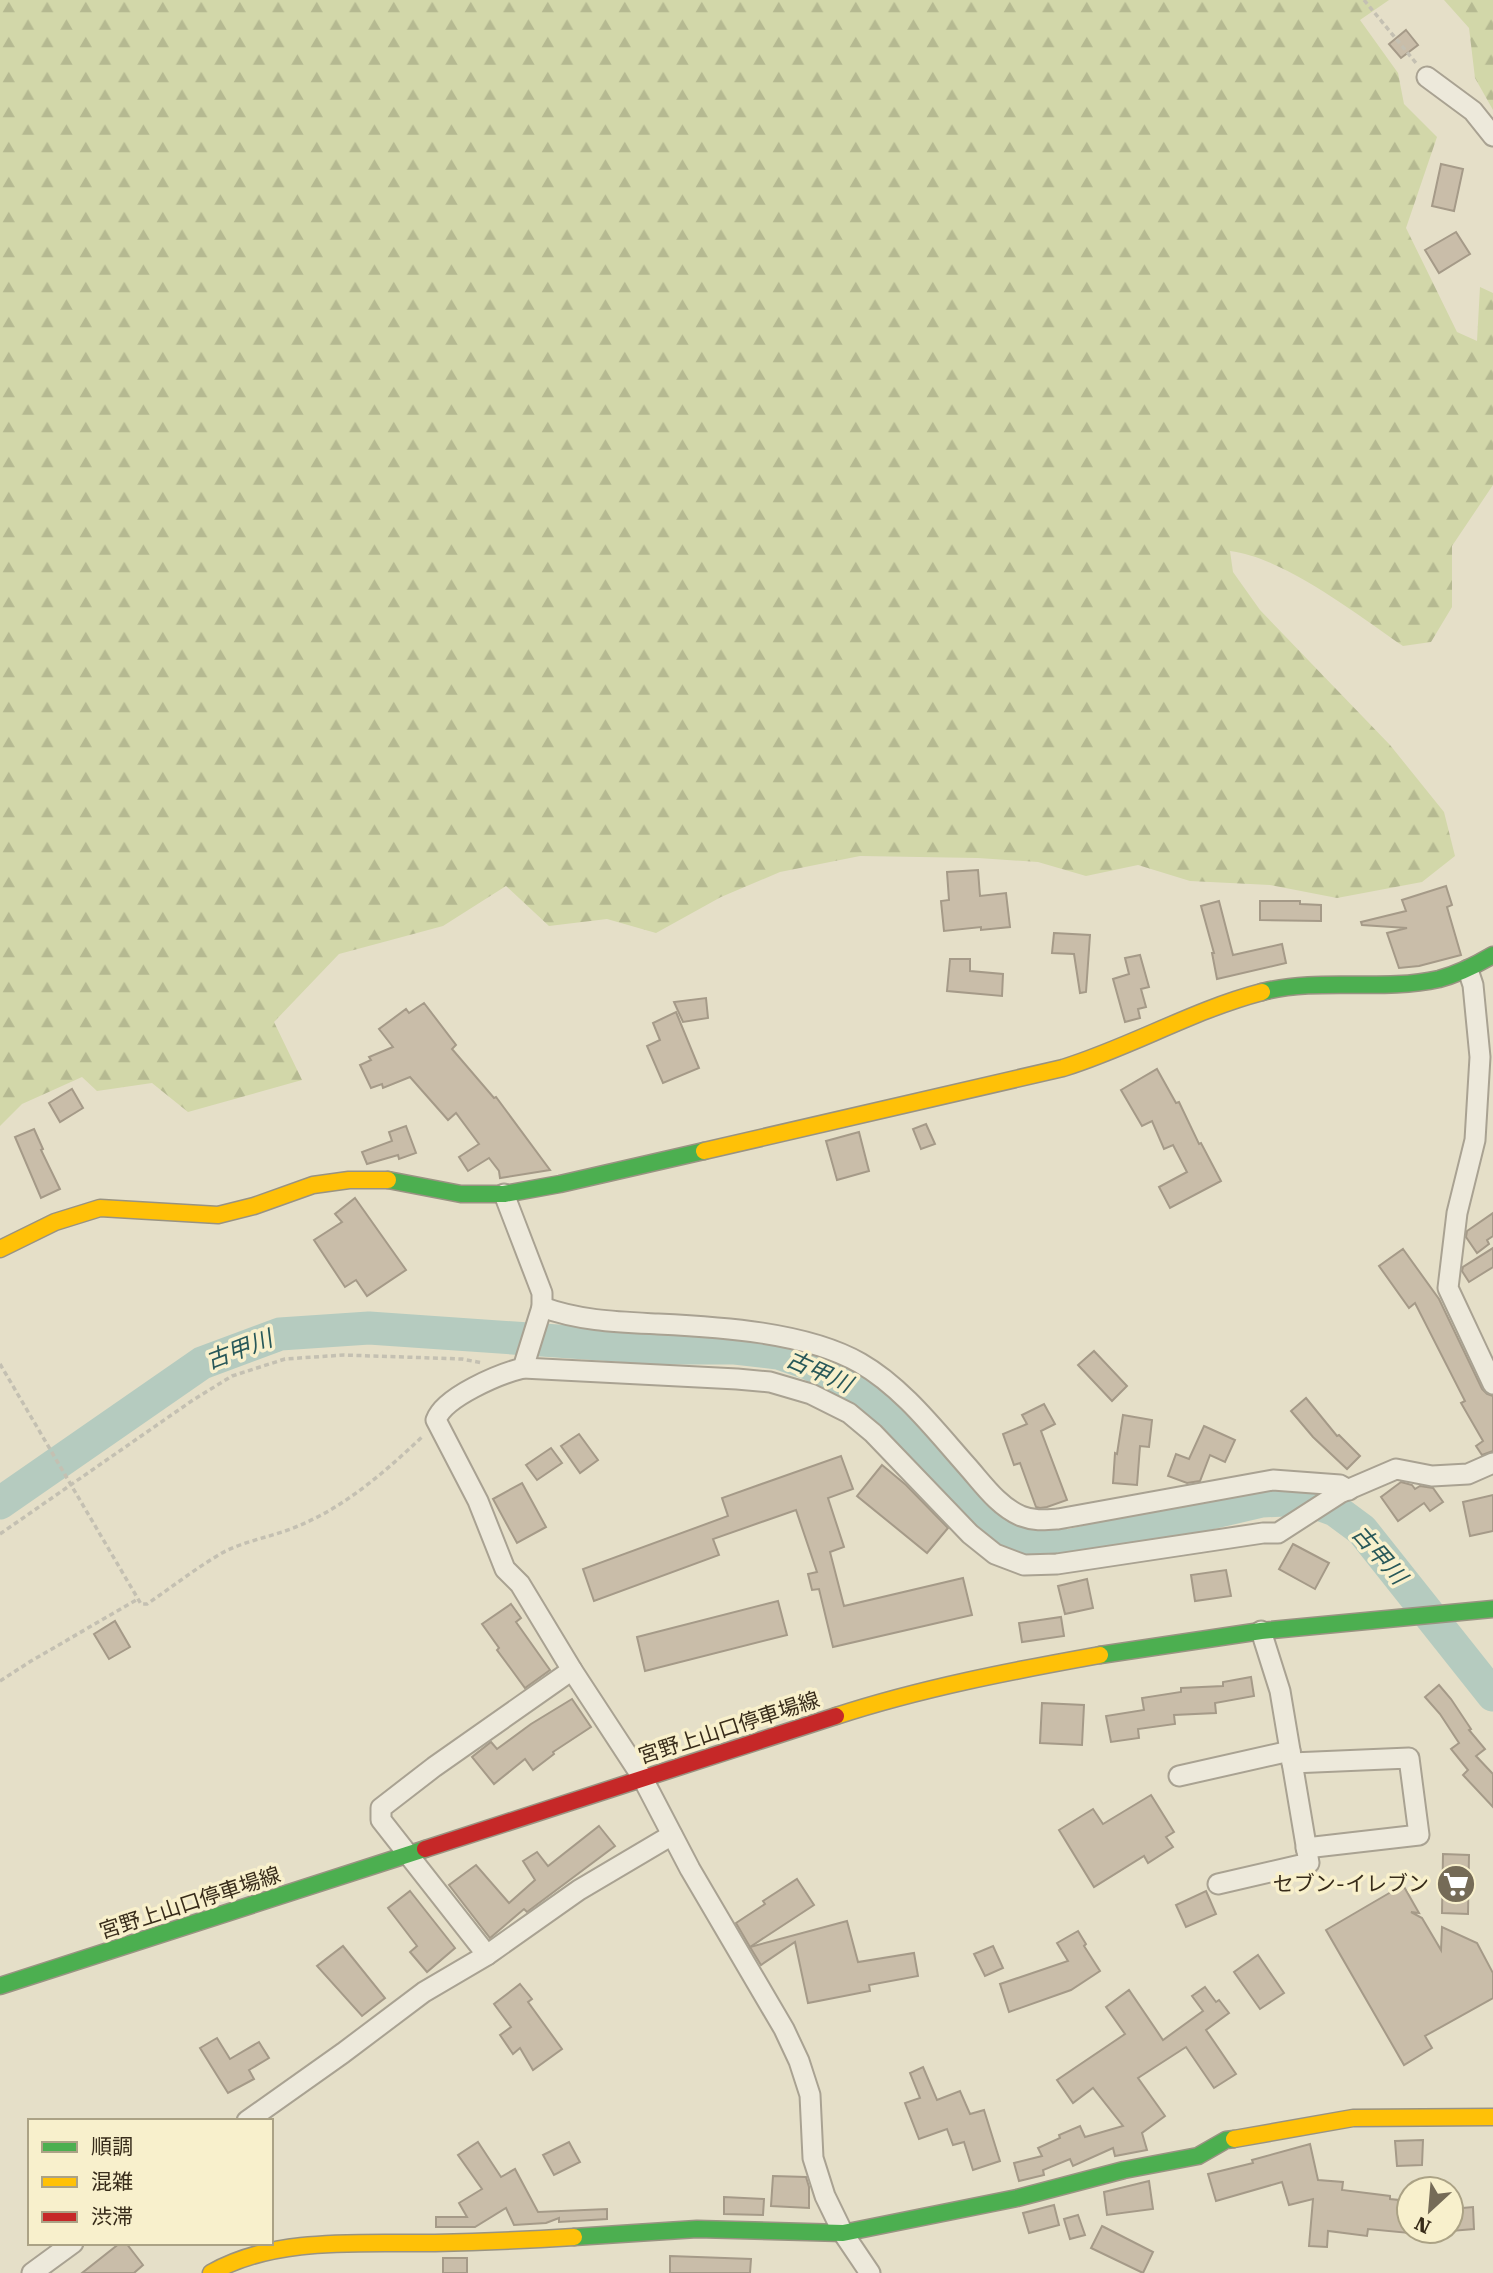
<svg xmlns="http://www.w3.org/2000/svg" width="1493" height="2273" viewBox="0 0 1493 2273" font-family="'Roboto Serif','Noto Sans JP',serif">
	<style>
		.forest { fill: url(#forest-firs) }
		.lines { fill: none; stroke-linecap: round; stroke-linejoin: round }
		.river { stroke: #b5cbbf; stroke-width: 33 }
		.building { fill: #c9bda9; stroke: #a59a88; stroke-width: 2 }
		.street-casing { stroke: #a9a292; stroke-width: 23 }
		.fast-casing { stroke: #999382; stroke-width: 19 }
		.slow-casing { stroke: #999382; stroke-width: 19 }
		.jam-casing { stroke: #999382; stroke-width: 19 }
		.path { stroke: #c4c0b2; stroke-width: 3.5; stroke-dasharray: 5 3.5; stroke-linecap: butt }
		.street { stroke: #ede9db; stroke-width: 19 }
		.fast { stroke: #4caf50; stroke-width: 16 }
		.slow { stroke: #ffc107; stroke-width: 16 }
		.jam { stroke: #c62828; stroke-width: 16 }
		.labels { text-anchor: middle; dominant-baseline: central; stroke-width: 7; stroke-linejoin: round; paint-order: stroke }
		.street-label { font-size: 21px; fill: #382c1a; stroke: #f8f0cc }
		.poi-label { font-size: 21px; fill: #382c1a; stroke: #f8f0cc; text-anchor: end }
		.water-label { font-size: 23px; font-style: italic; fill: #285859; stroke: #f8f0cc }
	</style>
	<defs>
		<pattern id="forest-firs" width="22" height="20" patternUnits="userSpaceOnUse" patternTransform="scale(1.75)"><rect width="22" height="20" fill="#d2d7a9"/><path d="M5 1l3.5 6h-7zM16 11l3.5 6h-7z" fill="#b5b991"/></pattern>
	</defs>
	<rect width="100%" height="100%" fill="#e5dfc8"/>
	<g class="forest">
		<path d="M0 0H1389L1360 20 1398 73 1404 104 1437 137 1406 228 1457 332 1477 341 1480 287 1493 293V485L1452 546V607L1431 642 1403 646C1358 615 1283 557 1230 551L1233 572 1260 610 1390 745 1444 812 1455 856 1422 882 1337 898 1270 885 1190 881 1138 865 1086 876 1038 862 978 858 860 856 780 872 721 897 656 933 607 919 549 926 506 886 443 926 339 954 274 1022 302 1080 188 1112 152 1083 97 1091 82 1077 22 1104 0 1126Z"/>
		<path d="M1444 0H1493V110L1475 78 1469 28Z"/>
	</g>
	<g class="lines">
		<path class="river" d="M0 1503 202 1363 280 1334 369 1328 659 1348H735L778 1353 810 1364 868 1394 943 1472 995 1522 1027 1541 1068 1546 1262 1501 1305 1499 1335 1510 1362 1530 1493 1695"/>
	</g>
	<g class="building">
		<path d="M1406 30 1418 45 1401 58 1389 44Z"/>
		<path d="M1441 164 1463 169 1454 211 1432 206Z"/>
		<path d="M1456 232 1470 254 1439 273 1425 250Z"/>
		<path d="M978 870 980 896 1006 893 1010 927 981 930V927L944 931 941 901 949 900 947 872Z"/>
		<path d="M1446 886 1452 905 1447 907 1461 955 1419 966 1399 968 1387 933 1407 928 1362 925 1361 922 1406 911 1402 900Z"/>
		<path d="M1219 901 1233 955 1282 944 1286 963 1217 979 1212 953H1214L1201 906Z"/>
		<path d="M1260 901H1300V904L1321 905V921L1260 920Z"/>
		<path d="M1054 933 1090 935 1086 992 1080 993 1074 954 1052 953Z"/>
		<path d="M1140 955 1149 987 1141 989 1146 1007 1138 1009 1140 1018 1125 1022 1113 979 1129 974 1125 958Z"/>
		<path d="M950 959H970V971L1003 974 1002 996 947 991Z"/>
		<path d="M706 998 708 1018 683 1022 674 1002Z"/>
		<path d="M424 1003 456 1045 452 1049 494 1098 496 1097 550 1170 500 1178 499 1171 489 1158 468 1171 459 1157 479 1144 456 1113 448 1120 410 1077 383 1088 382 1084 371 1088 360 1065 371 1060 369 1057 393 1047 379 1029 406 1009 409 1013Z"/>
		<path d="M676 1012 699 1068 663 1083 647 1046 660 1040 653 1023Z"/>
		<path d="M1157 1069 1176 1103 1179 1102 1199 1144 1201 1143 1221 1181 1170 1208 1159 1187 1187 1172 1173 1145 1164 1149 1152 1121 1142 1126 1121 1090Z"/>
		<path d="M72 1089 83 1108 60 1122 49 1103Z"/>
		<path d="M926 1124 935 1144 921 1149 913 1129Z"/>
		<path d="M406 1126 416 1153 399 1159 398 1155 367 1164 362 1152 392 1141 389 1132Z"/>
		<path d="M34 1129 43 1149 41 1150 60 1189 41 1198 15 1137Z"/>
		<path d="M859 1132 869 1171 837 1180 826 1141Z"/>
		<path d="M355 1198 406 1270 367 1296 356 1280 345 1287 314 1240 342 1222 335 1214Z"/>
		<path d="M1493 1213V1236L1487 1240 1489 1244 1477 1253 1466 1237 1467 1231Z"/>
		<path d="M1493 1248V1267L1469 1282 1462 1271 1463 1267Z"/>
		<path d="M1403 1249 1439 1299 1482 1389 1487 1394 1493 1396V1451L1482 1455 1476 1446 1483 1441 1461 1403 1465 1401 1415 1303 1409 1308 1379 1266Z"/>
		<path d="M1094 1351 1127 1386 1112 1401 1078 1365Z"/>
		<path d="M1306 1398 1337 1436 1339 1435 1360 1456 1347 1469 1313 1437 1291 1411Z"/>
		<path d="M1044 1404 1055 1424 1041 1431 1067 1500 1047 1507 1040 1508 1036 1507 1020 1463 1014 1465 1003 1434 1027 1424 1022 1415Z"/>
		<path d="M1123 1415 1152 1420 1149 1447 1140 1446 1137 1485 1113 1483 1115 1453 1117 1454Z"/>
		<path d="M1204 1426 1235 1440 1225 1462 1210 1455 1200 1481 1187 1483 1168 1476 1176 1454 1189 1459Z"/>
		<path d="M579 1434 598 1460 580 1473 561 1446Z"/>
		<path d="M551 1448 562 1463 537 1480 526 1465Z"/>
		<path d="M841 1456 853 1489 828 1498 844 1547 830 1552 844 1606 963 1578 972 1615 833 1647 819 1589 812 1590 808 1574 817 1572 796 1510 713 1539 719 1555 594 1601 583 1569 728 1516 722 1498Z"/>
		<path d="M882 1465 906 1485 948 1528 927 1553 857 1496Z"/>
		<path d="M1401 1482 1412 1485 1415 1489 1420 1486 1433 1488 1443 1502 1430 1511 1424 1503 1398 1521 1381 1497Z"/>
		<path d="M522 1483 546 1527 517 1543 493 1499Z"/>
		<path d="M1493 1495V1531L1470 1536 1463 1502Z"/>
		<path d="M1293 1544 1329 1563 1315 1589 1279 1569Z"/>
		<path d="M1226 1570 1231 1596 1195 1601 1191 1575Z"/>
		<path d="M1087 1579 1093 1608 1065 1614 1058 1586Z"/>
		<path d="M778 1601 787 1635 645 1671 637 1637Z"/>
		<path d="M511 1604 521 1618 516 1622 550 1670 525 1688 497 1650 499 1648 482 1624Z"/>
		<path d="M1061 1617 1064 1636 1022 1642 1019 1623Z"/>
		<path d="M115 1621 130 1647 109 1659 94 1634Z"/>
		<path d="M1251 1677 1254 1696 1215 1703 1216 1713 1174 1715 1175 1724 1138 1729 1139 1738 1111 1742 1106 1716 1144 1710 1142 1698 1181 1692V1688L1223 1686V1682Z"/>
		<path d="M1439 1685 1451 1699 1471 1729 1469 1730 1485 1749 1476 1756 1493 1774V1807L1463 1775 1468 1770 1451 1749 1459 1743 1440 1714 1425 1697Z"/>
		<path d="M572 1699 591 1727 553 1752 554 1754 533 1770 525 1759 494 1784 472 1757 491 1742 497 1749 531 1724Z"/>
		<path d="M1042 1703 1084 1705 1082 1745 1040 1743Z"/>
		<path d="M1151 1795 1174 1832 1166 1837 1173 1847 1148 1863 1144 1856 1094 1887 1059 1830 1093 1809 1103 1824Z"/>
		<path d="M599 1826 615 1846 527 1912 524 1909 490 1938 449 1885 476 1865 509 1903 535 1880 523 1861 537 1852 548 1866Z"/>
		<path d="M1443 1854 1469 1855 1468 1914 1442 1913Z"/>
		<path d="M797 1879 814 1905 750 1947 736 1923 765 1904 763 1901Z"/>
		<path d="M1403 1885 1419 1913 1411 1912 1422 1918 1441 1950 1442 1927 1477 1943 1493 1973V1998L1425 2036 1432 2048 1404 2065 1326 1930Z"/>
		<path d="M410 1891 455 1948 427 1972 410 1952 417 1946 388 1908Z"/>
		<path d="M1206 1891 1216 1914 1186 1927 1176 1905Z"/>
		<path d="M847 1921 858 1962 914 1953 918 1976 869 1985 870 1991 808 2003 795 1942 761 1965 750 1947Z"/>
		<path d="M1078 1931 1086 1944 1084 1946 1100 1971 1071 1990 1009 2012 1000 1984 1068 1961 1057 1943Z"/>
		<path d="M343 1946 385 1998 362 2016 317 1966Z"/>
		<path d="M993 1946 1003 1968 985 1976 974 1954Z"/>
		<path d="M1258 1955 1284 1993 1260 2009 1234 1972Z"/>
		<path d="M520 1984 532 1999 528 2002 562 2049 533 2070 520 2048 513 2054 500 2035 511 2027 494 2004Z"/>
		<path d="M1205 1987 1216 2002 1219 2000 1229 2013 1206 2030 1236 2074 1214 2088 1186 2047 1138 2078 1165 2116 1142 2133 1147 2150 1115 2156 1113 2148 1073 2166 1070 2159 1043 2170 1044 2175 1019 2181 1014 2163 1042 2156 1038 2148 1060 2138 1059 2135 1080 2126 1085 2137 1123 2126 1093 2088 1073 2103 1057 2080 1125 2034 1106 2007 1129 1990 1163 2040 1203 2011 1192 1996Z"/>
		<path d="M217 2038 230 2059 259 2042 269 2058 249 2070 254 2079 228 2093 200 2048Z"/>
		<path d="M923 2067 937 2100 960 2091 970 2114 984 2110 1000 2161 973 2170 964 2142 953 2145 947 2129 919 2139 905 2103 920 2098 910 2073Z"/>
		<path d="M1423 2140 1422 2165 1397 2166 1395 2141Z"/>
		<path d="M478 2142 501 2177 515 2169 538 2212 607 2209V2219L559 2222V2218L546 2223 514 2225 506 2208 475 2227H436V2217H467L459 2203 482 2189 458 2155Z"/>
		<path d="M569 2142 580 2162 554 2175 543 2155Z"/>
		<path d="M1310 2144 1318 2180 1343 2182 1342 2190 1390 2196V2199L1409 2201V2233L1368 2229 1367 2236 1328 2231 1327 2247 1309 2246 1313 2199 1289 2205 1282 2182 1216 2201 1208 2174 1253 2163 1252 2160Z"/>
		<path d="M773 2176 806 2177 809 2187V2208L771 2206Z"/>
		<path d="M1149 2181 1153 2209 1107 2215 1104 2192Z"/>
		<path d="M724 2197 764 2199 763 2215 724 2214Z"/>
		<path d="M1054 2205 1059 2225 1029 2233 1023 2213Z"/>
		<path d="M1473 2207 1474 2229 1451 2231V2209Z"/>
		<path d="M1078 2215 1085 2235 1070 2239 1064 2219Z"/>
		<path d="M1102 2226 1153 2252 1143 2273 1091 2248Z"/>
		<path d="M120 2243H126L143 2265 134 2273H82Z"/>
		<path d="M670 2256 751 2259 750 2273H670Z"/>
		<rect x="443" y="2258" width="24" height="15"/>
	</g>
	<g class="lines">
		<g class="street-casing">
			<g id="street">
				<path d="M1427 77 1473 111 1493 136"/>
				<path d="M1468 970 1473 985 1480 1057 1475 1140 1457 1213 1448 1288 1493 1384"/>
				<path d="M504 1194 542 1293V1307L523 1368C499 1374 444 1397 436 1420L478 1501 505 1569 520 1584 572 1670 642 1777 690 1869 784 2029 799 2061 810 2095 813 2158 825 2196 843 2233 870 2273"/>
				<path d="M542 1307C580 1321 618 1322 658 1324 719 1327 806 1332 860 1363 902 1387 935 1430 967 1466 983 1484 998 1506 1021 1516 1034 1521 1044 1520 1058 1519L1273 1480 1340 1485 1349 1490"/>
				<path d="M523 1368 737 1379 770 1382 811 1394 849 1413 873 1433 970 1534 995 1554 1024 1565 1057 1564 1263 1533H1278L1340 1493 1396 1469 1432 1476 1468 1474 1493 1463"/>
				<path d="M1292 1763 1409 1758 1419 1835 1306 1848"/>
				<path d="M1179 1776 1290 1751"/>
				<path d="M1218 1884 1309 1863 1280 1691 1261 1631"/>
				<path d="M487 1955 381 1820V1808L434 1767 572 1670"/>
				<path d="M247 2121 343 2053 424 1992 487 1955 579 1890 672 1835"/>
				<path d="M32 2273 73 2243"/>
			</g>
		</g>
		<g class="fast-casing">
			<g id="fast">
				<path d="M1262 992C1321 977 1381 992 1439 979 1458 974 1476 965 1493 955"/>
				<path d="M388 1180 461 1194H504L560 1184 704 1151"/>
				<path d="M1100 1655 1261 1631 1493 1609"/>
				<path d="M0 1986 425 1849"/>
				<path d="M574 2237 697 2229 843 2233 1017 2198 1124 2170 1198 2156 1226 2140 1234 2139"/>
			</g>
		</g>
		<g class="slow-casing">
			<g id="slow">
				<path d="M704 1151 1063 1068C1131 1047 1193 1010 1262 992"/>
				<path d="M0 1249 55 1222 100 1208 218 1215 254 1206 313 1185 349 1180H388"/>
				<path d="M836 1716C922 1688 1011 1671 1100 1655"/>
				<path d="M1234 2139 1353 2118 1493 2117"/>
				<path d="M211 2273C275 2236 363 2244 435 2243 482 2242 527 2240 574 2237"/>
			</g>
		</g>
		<g class="jam-casing">
			<path id="jam" d="M425 1849 836 1716"/>
		</g>
		<g class="path">
			<path d="M1364 0 1416 63"/>
			<path d="M0 1364 141 1604H147C172 1587 196 1568 222 1553 246 1540 273 1537 298 1526 345 1507 386 1471 423 1436"/>
			<path d="M0 1534 193 1400 232 1376 285 1359 344 1355 462 1359 483 1363"/>
			<path d="M0 1681 31 1661 138 1599"/>
		</g>
		<use href="#street" class="street"/>
		<use href="#fast" class="fast"/>
		<use href="#slow" class="slow"/>
		<use href="#jam" class="jam"/>
	</g>
	<defs>
		<g id="supermarket-disc" transform="scale(2.0125)"><circle r="9.5" fill="#756b57" stroke="#f8f0cc"/><path d="M-6-5.5h2.5l.6 2H6L4.5 2H-2.5L-4.4-4H-6ZM-1.5 3.2a1.3 1.3 0 1 0 .1 0ZM3 3.2a1.3 1.3 0 1 0 .1 0Z" fill="#fff"/></g>
	</defs>
	<g fill-rule="evenodd">
		<use href="#supermarket-disc" x="1456" y="1884"/>
	</g>
	<g class="labels">
		<g class="street-label">
			<text transform="translate(729 1728) rotate(-18)">宮野上山口停車場線</text>
			<text transform="translate(190 1903) rotate(-18)">宮野上山口停車場線</text>
		</g>
		<g class="poi-label">
			<text x="1429" y="1884">セブン-イレブン</text>
		</g>
		<g class="water-label">
			<text transform="translate(239 1350) rotate(-21)">古甲川</text>
			<text transform="translate(819 1372) rotate(24)">古甲川</text>
			<text transform="translate(1379 1555) rotate(49)">古甲川</text>
		</g>
	</g>
	<rect x="28" y="2119" width="245" height="126" fill="#f8f0cc" stroke="#aba285" stroke-width="2"/>
	<rect x="42" y="2142" width="35" height="10" fill="#4caf50" stroke="#aba285" stroke-width="2"/>
	<text x="91" y="2154" font-size="21" fill="#382c1a">順調</text>
	<rect x="42" y="2177" width="35" height="10" fill="#ffc107" stroke="#aba285" stroke-width="2"/>
	<text x="91" y="2189" font-size="21" fill="#382c1a">混雑</text>
	<rect x="42" y="2212" width="35" height="10" fill="#c62828" stroke="#aba285" stroke-width="2"/>
	<text x="91" y="2224" font-size="21" fill="#382c1a">渋滞</text>
	<g transform="translate(1430 2210) rotate(206)"><circle r="33" fill="#f8f0cc" stroke="#aba285" stroke-width="2"/>
	<path d="M0-5L12 26L0 18L-12 26Z" fill="#756b57"/>
	<text y="-10" font-size="19" font-weight="bold" text-anchor="middle" fill="#382c1a">N</text>
	</g>
</svg>
